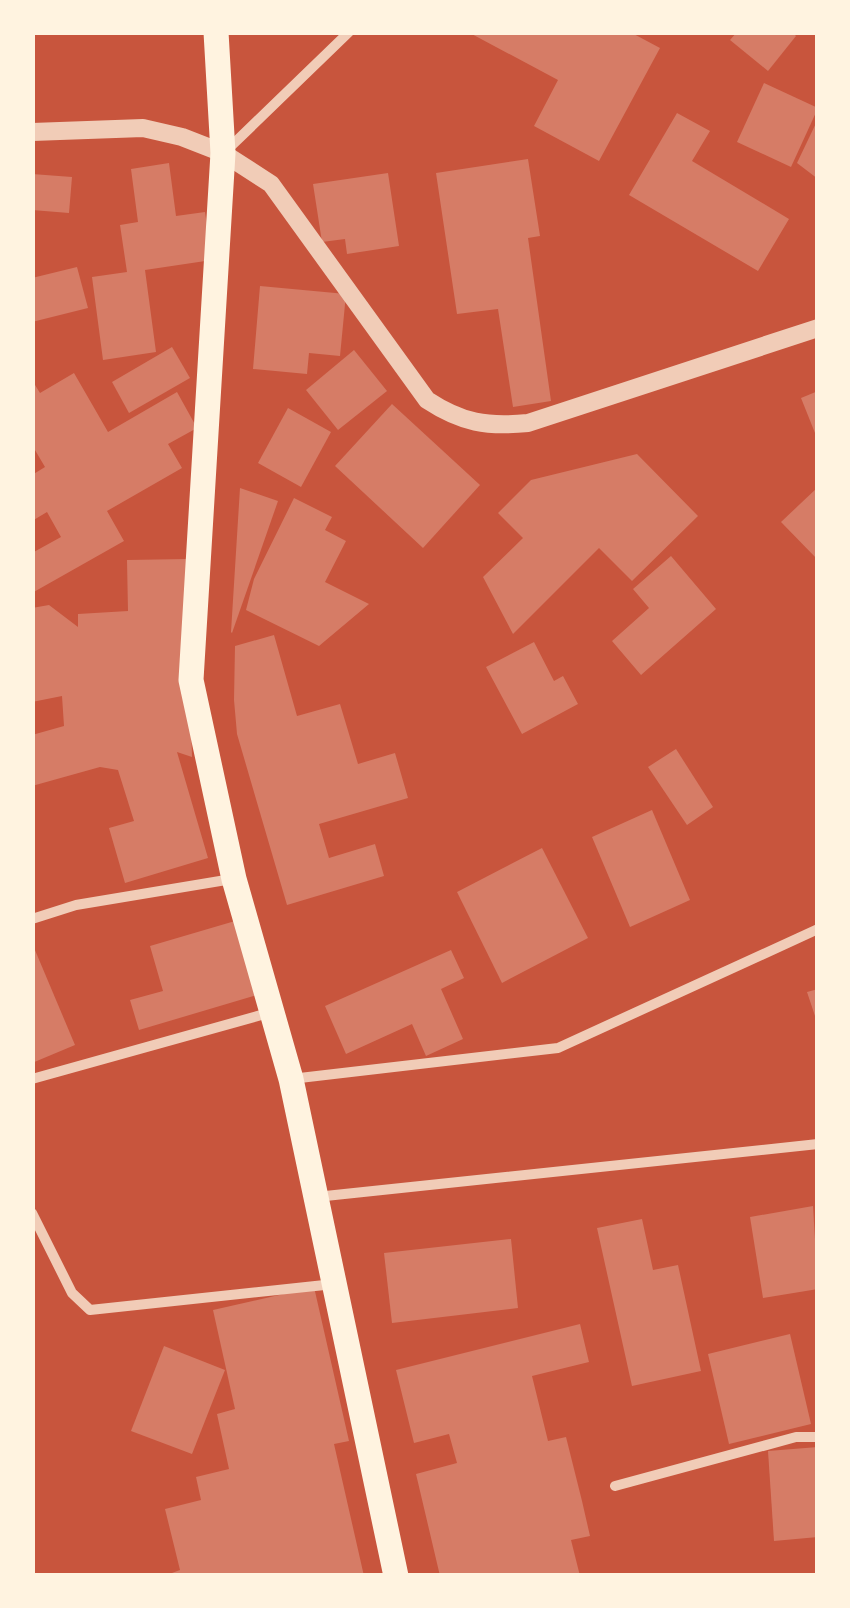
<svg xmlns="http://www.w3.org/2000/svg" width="850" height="1608" viewBox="0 0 850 1608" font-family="'Alegreya Sans',sans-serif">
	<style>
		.building { fill: #d67c66 }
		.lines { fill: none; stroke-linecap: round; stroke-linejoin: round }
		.minor { stroke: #f1ccb7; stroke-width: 10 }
		.tertiary { stroke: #f1ccb7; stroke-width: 18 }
		.primary { stroke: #fff3e0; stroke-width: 25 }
	</style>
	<rect width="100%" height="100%" fill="#c8553d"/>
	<g class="building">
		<path d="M468 32H630L660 48 599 161 534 126 558 80Z"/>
		<path d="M737 32H792L796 36 768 71 730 40Z"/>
		<path d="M764 83 818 108 791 167 737 142Z"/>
		<path d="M677 113 710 131 692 161 789 219 758 271 629 195Z"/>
		<path d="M818 119V179L797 163Z"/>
		<path d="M528 159 540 236 528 238 551 401 513 407 498 309 457 314 436 173Z"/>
		<path d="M169 163 176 216 205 212 212 260 145 270 156 352 103 360 92 277 127 272 120 225 138 222 131 169Z"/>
		<path d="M388 173 399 246 347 254 345 239 322 242 313 184Z"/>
		<path d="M32 174 72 177 69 213 32 210Z"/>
		<path d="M77 267 88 308 32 322V278Z"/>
		<path d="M260 286 346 294 340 356 309 353 307 374 253 369Z"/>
		<path d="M172 347 190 378 129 413 112 382Z"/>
		<path d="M354 350 387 391 338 430 306 390Z"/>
		<path d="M74 373 108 432 177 392 197 428 168 444 182 468 107 511 124 541 32 593V553L61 537 47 512 32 521V475L45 467 32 445V380L40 393Z"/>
		<path d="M818 391V438H817L801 398Z"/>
		<path d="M392 404 480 485 423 548 335 466Z"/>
		<path d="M288 408 331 432 301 487 258 463Z"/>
		<path d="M637 454 698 516 632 581 599 548 513 634 483 577 523 538 498 513 531 480Z"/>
		<path d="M818 487V560L781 522Z"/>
		<path d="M240 488 278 501 232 633 231 632Z"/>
		<path d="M294 498 332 517 325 530 346 541 325 582 369 604 319 646 246 610 254 579Z"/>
		<path d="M671 556 716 609 641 675 612 641 649 608 633 589Z"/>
		<path d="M187 559 192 757 177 752 208 858 125 883 109 828 134 821 118 770 100 767 32 786V735L64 726 62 696 32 702V608L49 605 78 627V614L128 611 127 560Z"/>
		<path d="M274 635 297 716 340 704 358 764 395 753 408 798 319 824 329 858 375 844 384 876 287 905 237 734 234 700 235 646Z"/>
		<path d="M534 642 554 681 563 676 578 704 522 734 486 667Z"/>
		<path d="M676 749 713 807 687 825 648 767Z"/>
		<path d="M652 810 690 900 630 927 592 837Z"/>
		<path d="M542 848 588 938 502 983 457 892Z"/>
		<path d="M235 921 257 995 139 1030 130 1000 163 991 150 946Z"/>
		<path d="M32 943 75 1045 32 1063Z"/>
		<path d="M451 950 464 978 441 989 463 1039 426 1056 412 1024 346 1054 325 1006Z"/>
		<path d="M818 989V1022H817L807 992Z"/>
		<path d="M813 1206 818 1289 763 1298 750 1217Z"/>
		<path d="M642 1219 653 1270 678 1265 701 1371 632 1386 597 1228Z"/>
		<path d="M511 1239 518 1308 392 1323 384 1253Z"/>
		<path d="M314 1287 349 1441 334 1444 364 1576H164L180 1570 165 1509 201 1500 196 1477 229 1469 217 1414 235 1409 213 1310Z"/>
		<path d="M580 1324 589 1362 532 1376 548 1441 566 1437 582 1501 590 1536 571 1540 580 1576H440L416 1474 457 1463 449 1434 414 1443 396 1370Z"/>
		<path d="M790 1334 811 1424 729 1444 708 1354Z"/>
		<path d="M164 1346 225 1370 192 1454 131 1431Z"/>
		<path d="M818 1447V1537L774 1541 768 1451Z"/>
	</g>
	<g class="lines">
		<g class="minor">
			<path d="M228 149 349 32"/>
			<path d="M32 919 76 905 232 879"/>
			<path d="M32 1079 272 1012"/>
			<path d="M291 1079 558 1048 818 929"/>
			<path d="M316 1197 818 1144"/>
			<path d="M32 1213 72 1293 90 1310 334 1284"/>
			<path d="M615 1486 796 1437H818"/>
		</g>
		<path class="tertiary" d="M32 132 143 128 182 137 223 153 271 184 427 400C462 423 487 427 528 423L818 328"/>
		<path class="primary" d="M216 32 223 153 191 680 234 879 291 1079 396 1576"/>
	</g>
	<rect width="850" height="1608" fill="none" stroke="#fff3e0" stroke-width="70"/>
</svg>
